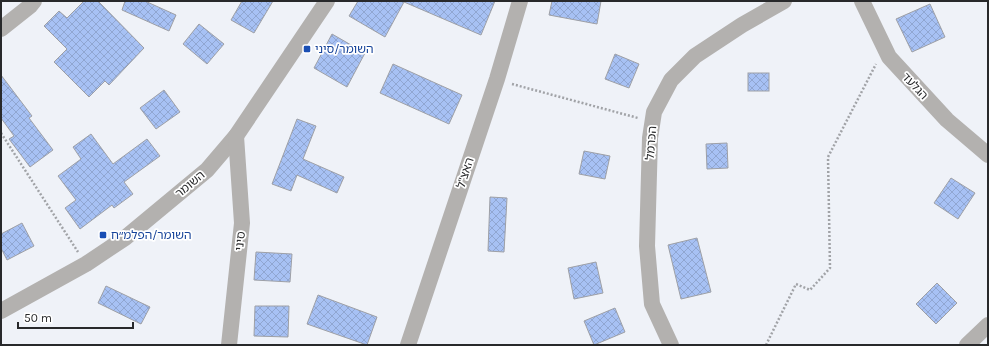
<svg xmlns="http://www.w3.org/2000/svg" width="989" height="346" viewBox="0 0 989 346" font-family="Karla,'Noto Sans Hebrew',sans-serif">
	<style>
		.building { fill: url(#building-cross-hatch); stroke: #9ea0a6 }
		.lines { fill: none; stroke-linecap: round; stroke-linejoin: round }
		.path { stroke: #a1a3a7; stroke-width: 2.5; stroke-dasharray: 2 2; stroke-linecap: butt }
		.minor { stroke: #b3b1af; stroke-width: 16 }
		.transit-dot { fill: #1a4fb4; stroke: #fff; stroke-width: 1.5 }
		.labels { text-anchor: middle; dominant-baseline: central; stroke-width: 3.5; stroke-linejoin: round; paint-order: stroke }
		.transit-label { font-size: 12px; fill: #164399; stroke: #fff; text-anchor: start }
		.street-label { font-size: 12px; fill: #28292b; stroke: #fff }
	</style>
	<defs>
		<pattern id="building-cross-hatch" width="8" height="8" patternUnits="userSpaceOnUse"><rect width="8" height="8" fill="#a7c1f4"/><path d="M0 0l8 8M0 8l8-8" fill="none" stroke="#90a6d1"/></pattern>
	</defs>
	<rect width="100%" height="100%" fill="#eff2f8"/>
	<g class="building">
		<path d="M84 1H98L144 48 109 85 105 81 89 97 54 62 67 49 44 26 59 11 67 18Z"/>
		<path d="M125 1H145L176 15 169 31 122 10Z"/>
		<path d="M242 1H273L254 33 231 20Z"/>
		<path d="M358 1H495L481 35 404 2 385 37 349 16Z"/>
		<path d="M552 1H601L597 24 549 15Z"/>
		<path d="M930 4 945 37 912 52 896 19Z"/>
		<path d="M199 24 224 44 207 64 183 44Z"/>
		<path d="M332 34 365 53 347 87 314 68Z"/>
		<path d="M615 54 639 64 629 88 605 79Z"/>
		<path d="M393 64 462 95 449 124 380 93Z"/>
		<rect x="748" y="73" width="21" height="18"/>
		<path d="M1 75 32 116 29 118 53 150 30 167 9 139 14 136 1 118Z"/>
		<path d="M164 90 180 112 156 129 140 108Z"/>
		<path d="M297 119 316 126 303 159 344 177 337 193 297 175 291 191 272 184Z"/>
		<path d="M91 134 113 164 147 139 160 156 124 182 133 194 114 208 112 205 80 229 65 208 76 200 58 176 81 159 73 147Z"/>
		<path d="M727 143 728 168 707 169 706 144Z"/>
		<path d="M584 151 610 156 605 179 579 174Z"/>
		<path d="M951 178 975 193 958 219 934 203Z"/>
		<path d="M490 197 507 198 504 252 488 251Z"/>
		<path d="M22 223 34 246 7 260 1 248V234Z"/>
		<path d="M697 238 711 292 681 299 668 245Z"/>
		<path d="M256 252 292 254 290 282 254 280Z"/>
		<path d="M596 262 603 293 574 299 568 268Z"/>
		<path d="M937 283 957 303 936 324 916 304Z"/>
		<path d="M106 286 150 307 141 324 98 303Z"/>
		<path d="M318 295 377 317 367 345 307 324Z"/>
		<path d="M255 306H289L288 337 254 336Z"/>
		<path d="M615 308 625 332 594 345 584 321Z"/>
	</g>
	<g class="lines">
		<g class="path">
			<path d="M512 84 638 118"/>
			<path d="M1 133 78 252"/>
			<path d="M766 345 796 284 810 290 830 268 828 157 876 64"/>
		</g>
		<g class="minor">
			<path d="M862 1 889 57 947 120 988 155"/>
			<path d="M1 29 30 6 34 1"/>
			<path d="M1 311 86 264 125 238 207 170 236 136 327 1"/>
			<path d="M229 345 242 223 236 136"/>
			<path d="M408 345 497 79 520 1"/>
			<path d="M671 345 652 304 647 246 650 138 654 112 671 80 695 56 742 25 784 1"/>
			<path d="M967 345 988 325"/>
		</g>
	</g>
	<g class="transit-dot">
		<rect x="303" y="45" width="8" height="8" rx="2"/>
		<rect x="99" y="231" width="8" height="8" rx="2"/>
	</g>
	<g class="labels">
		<g class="transit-label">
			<text x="315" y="49">השומר/סיני</text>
			<text x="111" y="235">השומר/הפלמ״ח</text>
		</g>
		<g class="street-label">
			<text transform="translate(915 86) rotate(47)">הגלעד</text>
			<text transform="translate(651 143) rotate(-86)">הכרמל</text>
			<text transform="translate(465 173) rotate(-72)">האצ"ל</text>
			<text transform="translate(190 184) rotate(-40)">השומר</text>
			<text transform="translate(240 241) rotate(-84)">סיני</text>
		</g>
	</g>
	<rect width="989" height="346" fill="none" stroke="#28292b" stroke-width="4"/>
	<path d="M18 322v6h115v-6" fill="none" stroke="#28292b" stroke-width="2"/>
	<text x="24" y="322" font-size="12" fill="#28292b" stroke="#ffffff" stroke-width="3" paint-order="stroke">50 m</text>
</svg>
